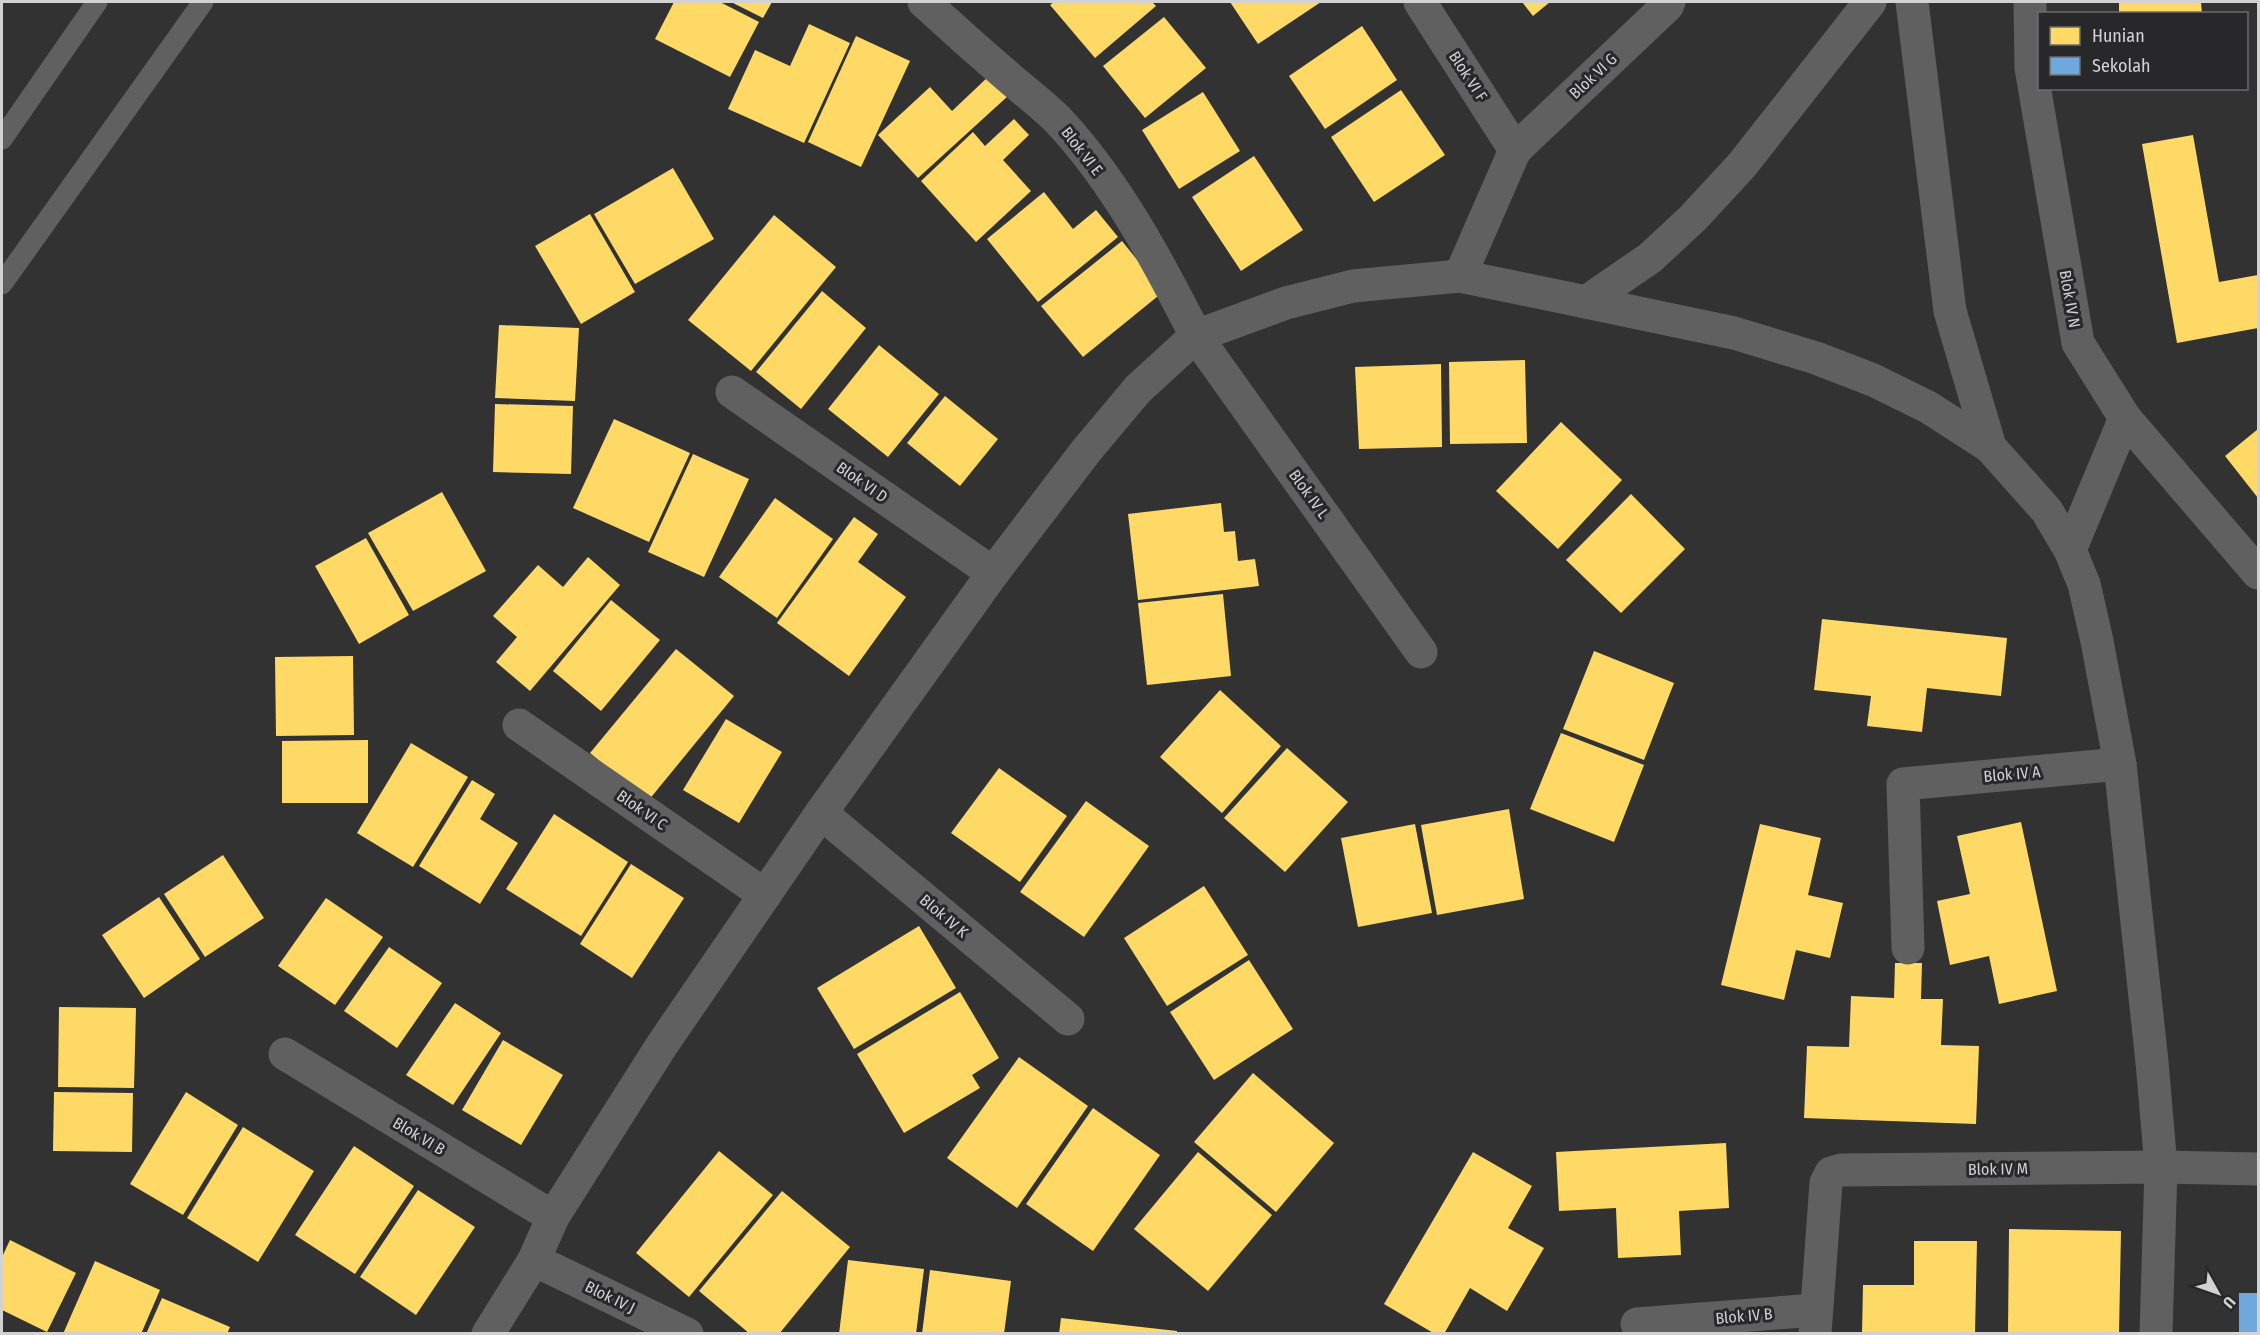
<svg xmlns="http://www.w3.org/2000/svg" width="2260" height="1335" viewBox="0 0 2260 1335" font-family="'Fira Sans Condensed',sans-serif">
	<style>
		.homes { fill: #ffd966 }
		.schools { fill: #6fa8dc }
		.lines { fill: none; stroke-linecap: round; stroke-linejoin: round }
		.service { stroke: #606061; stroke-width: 21 }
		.minor { stroke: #606061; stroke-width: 33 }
		.labels { text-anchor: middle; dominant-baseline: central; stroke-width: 6; stroke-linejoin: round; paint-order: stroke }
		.street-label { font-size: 16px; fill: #d2d2d3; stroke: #28272a }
	</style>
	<rect width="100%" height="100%" fill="#323233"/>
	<g class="homes">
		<path d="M674 2H720L759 22 730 77 655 39Z"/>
		<path d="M731 2H772L763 18Z"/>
		<path d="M1054 2H1152L1156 6 1095 58 1050 5Z"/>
		<path d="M1230 2H1321L1258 44Z"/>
		<path d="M1522 2H1550L1533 16Z"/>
		<path d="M2119 2H2201L2202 14H2119Z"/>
		<path d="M1164 17 1206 68 1145 118 1103 66Z"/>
		<path d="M809 24 850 43 804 143 728 109 755 50 790 66Z"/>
		<path d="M1362 26 1397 80 1325 129 1289 76Z"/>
		<path d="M856 36 910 61 861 167 808 142Z"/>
		<path d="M989 76 1008 96 918 178 878 135 930 87 952 111Z"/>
		<path d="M1401 90 1445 155 1374 202 1331 137Z"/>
		<path d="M1203 92 1240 151 1179 189 1142 130Z"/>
		<path d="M1014 119 1029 135 1003 160 1031 191 976 242 921 181 973 132 985 146Z"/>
		<path d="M2193 135 2219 282 2258 275V328L2177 343 2142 144Z"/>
		<path d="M1254 156 1303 230 1241 271 1192 197Z"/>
		<path d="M673 168 714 239 635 284 594 214Z"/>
		<path d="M1044 192 1073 229 1096 210 1118 237 1038 302 987 239Z"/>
		<path d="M590 214 635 292 581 324 535 246Z"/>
		<path d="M774 215 836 267 751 371 688 320Z"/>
		<path d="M1122 241 1163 292 1083 357 1041 306Z"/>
		<path d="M822 291 866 328 801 409 756 372Z"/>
		<path d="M499 325 579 328 575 401 495 398Z"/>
		<path d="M879 345 939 394 888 457 828 409Z"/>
		<path d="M1525 360 1527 443 1450 444 1449 362Z"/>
		<path d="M1441 364 1442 447 1359 449 1355 367Z"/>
		<path d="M945 396 998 439 960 486 907 443Z"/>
		<path d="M495 404 573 406 571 474 493 472Z"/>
		<path d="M614 419 690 453 649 542 573 508Z"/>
		<path d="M1561 422 1622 480 1558 549 1496 491Z"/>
		<path d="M2258 429V498L2225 456Z"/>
		<path d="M693 454 749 479 704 577 648 552Z"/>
		<path d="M442 492 486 571 413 611 368 533Z"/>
		<path d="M1631 494 1685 549 1621 613 1566 560Z"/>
		<path d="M775 498 833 539 777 618 719 577Z"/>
		<path d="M1221 503 1224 532 1235 531 1238 561 1255 559 1259 586 1138 600 1128 514Z"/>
		<path d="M854 517 878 534 858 562 906 597 849 676 777 623Z"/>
		<path d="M366 538 409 615 359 644 315 566Z"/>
		<path d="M588 557 620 585 530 691 496 662 517 637 493 616 538 565 563 587Z"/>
		<path d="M1223 594 1231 676 1147 685 1138 603Z"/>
		<path d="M611 600 660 640 601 711 553 671Z"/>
		<path d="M1822 619 2007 638 2001 696 1927 688 1922 732 1867 726 1871 696 1814 690Z"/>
		<path d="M676 649 734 696 648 801 590 753Z"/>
		<path d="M1594 651 1674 683 1644 760 1563 729Z"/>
		<path d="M353 656 354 735 276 736 275 657Z"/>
		<path d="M1220 690 1281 746 1222 813 1160 757Z"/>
		<path d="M726 719 782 752 739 823 683 790Z"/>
		<path d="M1561 733 1644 765 1614 842 1530 809Z"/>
		<path d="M368 740V803H282V741Z"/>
		<path d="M411 743 468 777 413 867 357 833Z"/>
		<path d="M1287 748 1348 802 1285 872 1224 818Z"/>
		<path d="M999 768 1067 816 1020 882 951 833Z"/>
		<path d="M472 780 495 794 480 819 518 843 480 904 419 866Z"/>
		<path d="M1086 801 1149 846 1084 937 1020 892Z"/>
		<path d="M1509 809 1524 899 1437 915 1421 825Z"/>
		<path d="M554 814 628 862 581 936 506 889Z"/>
		<path d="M2021 822 2057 991 1999 1004 1989 956 1950 965 1937 901 1970 894 1957 836Z"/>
		<path d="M1415 824 1432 913 1358 927 1341 838Z"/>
		<path d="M1760 824 1821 838 1808 895 1843 903 1830 958 1796 950 1784 1000 1721 985Z"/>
		<path d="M223 855 264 918 205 957 164 894Z"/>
		<path d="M631 864 684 898 632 978 580 944Z"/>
		<path d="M1204 886 1248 955 1167 1006 1124 938Z"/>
		<path d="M159 897 200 959 144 998 102 935Z"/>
		<path d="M326 898 383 937 335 1005 278 966Z"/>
		<path d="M919 926 956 988 854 1049 817 988Z"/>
		<path d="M389 947 442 983 397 1048 344 1011Z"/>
		<path d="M1249 960 1293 1029 1214 1080 1170 1012Z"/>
		<path d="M1895 963H1922L1921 999H1943L1941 1045 1979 1046 1976 1124 1804 1118 1807 1046 1849 1047 1851 996 1894 998Z"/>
		<path d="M960 992 999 1058 972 1075 980 1088 904 1133 857 1054Z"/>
		<path d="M455 1003 501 1033 453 1105 406 1075Z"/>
		<path d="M59 1007 136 1008 134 1088 58 1087Z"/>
		<path d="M503 1040 563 1075 521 1145 462 1110Z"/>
		<path d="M1019 1057 1088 1106 1017 1208 947 1158Z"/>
		<path d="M1253 1073 1334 1143 1276 1212 1194 1142Z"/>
		<path d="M54 1092 133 1093 132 1152 53 1151Z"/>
		<path d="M186 1092 238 1125 183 1215 130 1184Z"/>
		<path d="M1093 1108 1160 1155 1093 1251 1026 1204Z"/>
		<path d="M243 1127 314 1171 258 1262 187 1218Z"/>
		<path d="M1726 1143 1729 1208 1679 1211 1681 1255 1618 1258 1616 1208 1559 1211 1556 1152Z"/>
		<path d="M354 1146 414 1186 355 1274 295 1235Z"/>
		<path d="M719 1151 773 1195 689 1297 636 1253Z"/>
		<path d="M1198 1152 1272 1215 1208 1291 1134 1229Z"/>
		<path d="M1473 1152 1532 1186 1508 1228 1544 1248 1507 1311 1470 1288 1444 1334H1435L1384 1304Z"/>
		<path d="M418 1190 475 1227 416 1315 360 1277Z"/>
		<path d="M782 1191 850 1247 779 1334H750L699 1291Z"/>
		<path d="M2009 1229 2121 1231 2119 1334H2008Z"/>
		<path d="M10 1240 76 1273 47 1332 2 1310V1257Z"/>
		<path d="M1914 1241H1977L1975 1334H1862L1863 1285H1914Z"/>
		<path d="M848 1260 924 1269 916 1334H839Z"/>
		<path d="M95 1261 160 1290 141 1334H63Z"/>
		<path d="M930 1270 1011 1281 1004 1334H922Z"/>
		<path d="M162 1298 230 1327 227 1334H146Z"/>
		<path d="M1061 1318 1177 1331V1334H1059Z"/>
	</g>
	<rect class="schools" x="2239" y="1293" width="19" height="41"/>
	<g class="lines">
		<g class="service">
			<path d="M2 139 97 2"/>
			<path d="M2 284 203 2"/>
		</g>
		<g class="minor">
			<path d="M924 2C951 27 978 51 1006 75 1023 90 1042 104 1058 120 1116 182 1158 261 1196 336L1421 652"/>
			<path d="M1420 2 1515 150"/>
			<path d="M1912 2 1950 311 1990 447 2047 511 2070 550 2084 584 2097 641 2120 764 2152 1062 2161 1167 2156 1334"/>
			<path d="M2030 2 2031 68 2078 343 2125 418 2258 573"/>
			<path d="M1460 276 1515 150 1667 6 1669 2"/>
			<path d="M1586 302 1734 333 1816 358 1873 380 1928 407 1990 447"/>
			<path d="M732 392 993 573"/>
			<path d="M2070 550 2125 418"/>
			<path d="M519 725 765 895"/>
			<path d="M821 813 1068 1019"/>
			<path d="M1908 948 1903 784 2120 764"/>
			<path d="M285 1054 553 1217"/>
			<path d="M534 1260 687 1334"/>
			<path d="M1637 1324 1815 1310"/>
			<path d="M488 1334 534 1260 553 1217 662 1045 821 813 993 573 1086 451 1138 389 1196 336 1286 303 1353 286 1460 276 1586 302 1650 258 1693 218 1742 165 1870 2"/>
			<path d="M1815 1334 1826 1183 1831 1173 1841 1170 2161 1167 2258 1169"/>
		</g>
	</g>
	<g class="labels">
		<g class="street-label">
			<text transform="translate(1468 76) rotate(57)">Blok VI F</text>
			<text transform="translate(1593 76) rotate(-43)">Blok VI G</text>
			<text transform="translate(1082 151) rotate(52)">Blok VI E</text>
			<text transform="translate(2070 299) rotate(80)">Blok IV N</text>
			<text transform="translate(862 482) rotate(35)">Blok VI D</text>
			<text transform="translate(1309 494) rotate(54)">Blok IV L</text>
			<text transform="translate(2012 774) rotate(-5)">Blok IV A</text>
			<text transform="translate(642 810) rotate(35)">Blok VI C</text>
			<text transform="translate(944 916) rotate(40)">Blok IV K</text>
			<text transform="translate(419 1136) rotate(31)">Blok VI B</text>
			<text transform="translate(1998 1169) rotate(-1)">Blok IV M</text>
			<text transform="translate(610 1297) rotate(26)">Blok IV J</text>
			<text transform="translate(1744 1316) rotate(-5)">Blok IV B</text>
		</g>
	</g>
	<rect width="2260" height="1335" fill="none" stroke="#d2d2d3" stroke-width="6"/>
	<rect x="2038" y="12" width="210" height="78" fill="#28272a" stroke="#6c6b6e" stroke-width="1.5"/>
	<rect x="2050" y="27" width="30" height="18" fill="#ffd966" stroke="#6c6b6e" stroke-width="1.5"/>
	<text x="2092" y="42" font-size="18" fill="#d2d2d3">Hunian</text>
	<rect x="2050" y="57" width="30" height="18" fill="#6fa8dc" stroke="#6c6b6e" stroke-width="1.5"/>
	<text x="2092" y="72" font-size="18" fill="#d2d2d3">Sekolah</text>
	<g transform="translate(2218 1293) rotate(130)" stroke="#28272a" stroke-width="4.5" paint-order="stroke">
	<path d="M0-4.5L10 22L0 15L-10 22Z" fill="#d2d2d3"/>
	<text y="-9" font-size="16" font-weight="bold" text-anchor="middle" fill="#d2d2d3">U</text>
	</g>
</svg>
